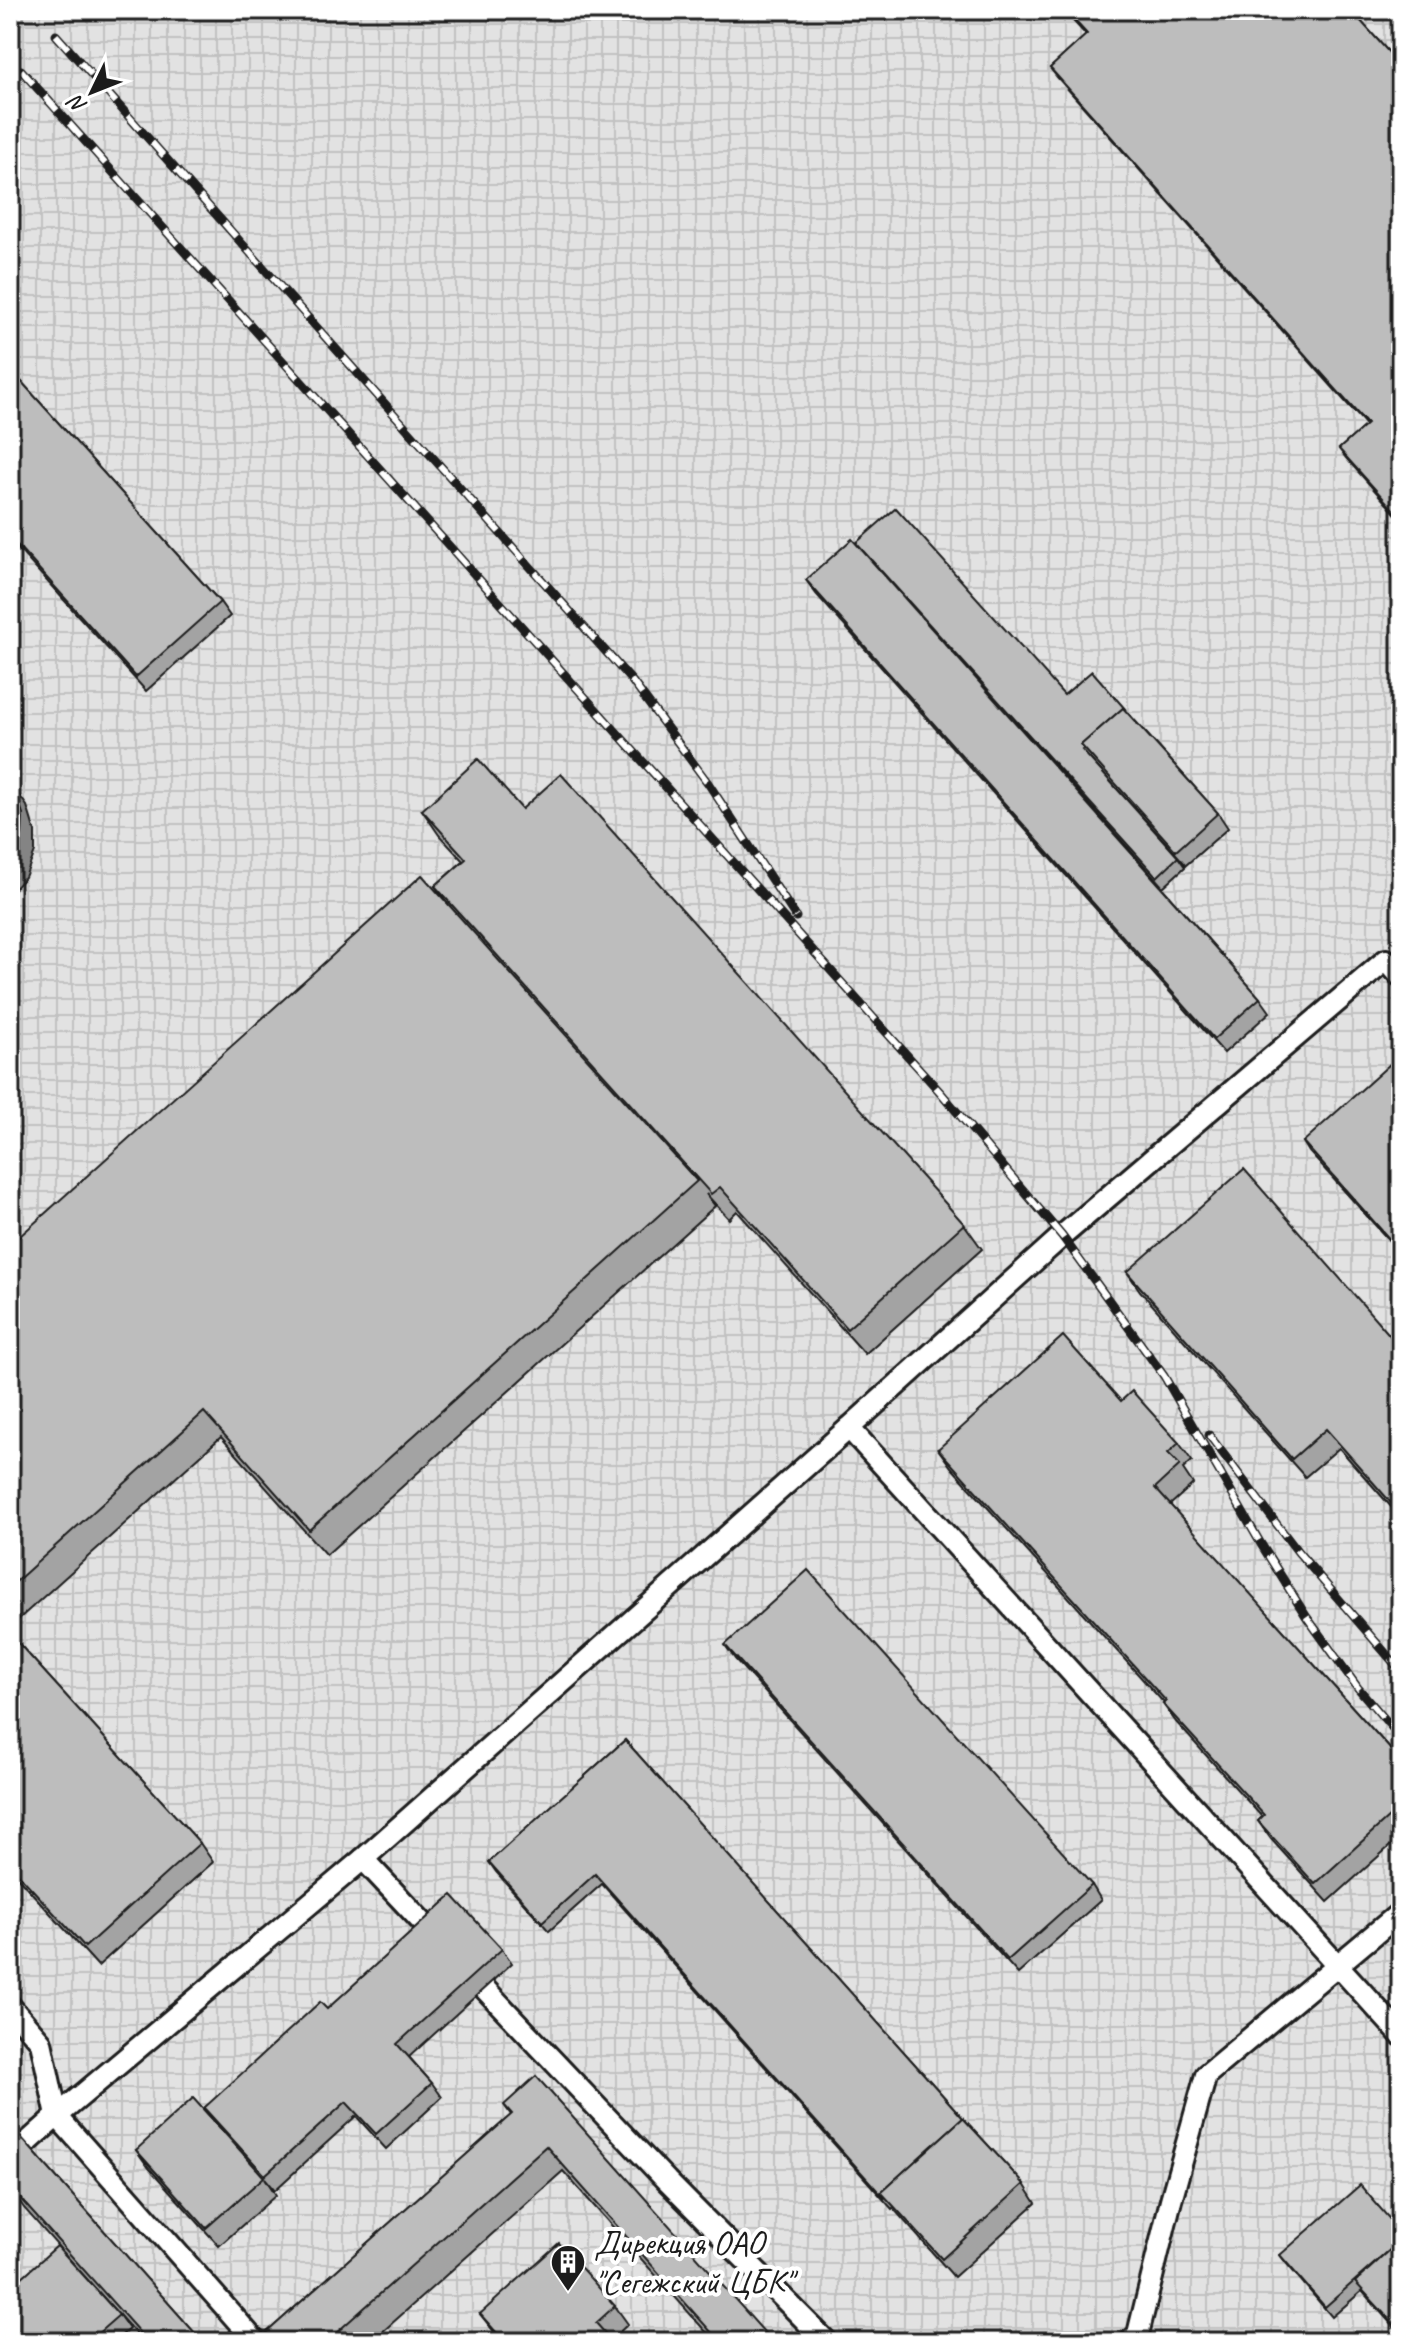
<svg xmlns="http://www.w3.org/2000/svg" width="1411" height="2352" viewBox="0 0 1411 2352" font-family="Caveat,sans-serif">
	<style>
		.industrial { fill: url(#industrial-grid) }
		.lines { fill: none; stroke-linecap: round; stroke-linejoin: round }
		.service-casing { stroke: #1c1c1c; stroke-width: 26 }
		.service { stroke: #fff; stroke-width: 20 }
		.rail-casing { stroke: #1c1c1c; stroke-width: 9 }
		.rail { stroke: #fff; stroke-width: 6; stroke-dasharray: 18; stroke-linecap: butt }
		.wall { fill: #a3a3a3; stroke: #1c1c1c; stroke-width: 2 }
		.shaded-wall { fill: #848484; stroke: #1c1c1c; stroke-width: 2 }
		.building { fill: #bdbdbd; stroke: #1c1c1c; stroke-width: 2 }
		.labels { text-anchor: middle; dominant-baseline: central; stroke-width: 8; stroke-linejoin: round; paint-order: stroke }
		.poi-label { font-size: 34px; fill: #1c1c1c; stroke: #fff; text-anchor: start }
	</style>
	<defs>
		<pattern id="industrial-grid" width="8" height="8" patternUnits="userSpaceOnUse" patternTransform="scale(2)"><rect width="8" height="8" fill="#e2e2e2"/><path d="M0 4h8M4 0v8" fill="none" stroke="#c1c1c1"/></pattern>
	</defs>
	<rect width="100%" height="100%" fill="#f2f2f2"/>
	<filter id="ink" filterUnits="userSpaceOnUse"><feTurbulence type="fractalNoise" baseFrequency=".0125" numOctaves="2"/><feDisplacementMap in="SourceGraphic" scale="16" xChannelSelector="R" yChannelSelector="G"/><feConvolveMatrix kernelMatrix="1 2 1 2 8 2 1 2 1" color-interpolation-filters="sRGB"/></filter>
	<g filter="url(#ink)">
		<rect class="industrial" x="10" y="10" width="1391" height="2332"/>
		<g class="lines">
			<g class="service-casing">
				<g id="service">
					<path d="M849 1428 1401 2035"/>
					<path d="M363 1859 440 1941"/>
					<path d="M467 1970 667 2181 827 2342"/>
					<path d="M10 2006 41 2042 57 2116 256 2342"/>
					<path d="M10 2158 57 2116 363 1859 849 1428 1062 1236 1386 960 1401 977"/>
					<path d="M1130 2342 1138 2334 1171 2200 1206 2075 1401 1912"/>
				</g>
			</g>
			<use href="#service" class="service"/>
			<g class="rail-casing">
				<g id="rail">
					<path d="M56 35 632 681 708 783 796 917"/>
					<path d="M21 70 941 1093 1062 1236 1164 1376 1261 1544 1306 1616 1358 1688 1401 1738"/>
					<path d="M1209 1435 1298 1552 1401 1671"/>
				</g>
			</g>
			<use href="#rail" class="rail"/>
		</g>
		<g class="wall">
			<path d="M1063 10H1351L1401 66V520L1346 458 1339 449 1366 425 1057 77 1050 68 1086 35Z"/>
			<path d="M10 369 220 602 230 616 146 691 10 540Z"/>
			<path d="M856 543 1064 695 1129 714 1218 813 1228 828 1186 865 1090 759 1178 857 1185 867 1163 887 1014 720 1260 998 1270 1012 1224 1053 816 594 806 580Z"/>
			<path d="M522 809 964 1224 982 1249 865 1354 737 1211 729 1219 706 1194 715 1206 326 1555 221 1437 10 1627V1245L446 902 435 886 463 861 439 835 422 810Z"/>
			<path d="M1401 1077V1254L1309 1152 1303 1142Z"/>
			<path d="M1127 1272 1401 1348V1518L1339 1448 1305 1477 1140 1291Z"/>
			<path d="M1179 1443 1192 1461 1183 1469 1193 1484 1170 1505 1401 1761V1836L1328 1902 1271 1839 1258 1821 1262 1817 1176 1722 1163 1704 1164 1703 951 1467 938 1449Z"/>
			<path d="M10 1634 200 1843 213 1862 98 1966 10 1869Z"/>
			<path d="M725 1645 1092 1885 1101 1900 1018 1974 735 1659Z"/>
			<path d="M625 1740 963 2118 1024 2184 1036 2203 954 2277 893 2208 892 2209 602 1884 549 1931 496 1872 489 1862Z"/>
			<path d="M502 1949 512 1963 409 2057 432 2083 442 2097 386 2149 356 2116 275 2190 265 2178 276 2195 219 2246 149 2168 136 2150 211 2119 204 2108 327 2009Z"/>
			<path d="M504 2105 773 2342H715L563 2171 371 2342H256L511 2115Z"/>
			<path d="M10 2125 203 2342H143L24 2208 10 2188Z"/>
			<path d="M1401 2232V2335L1362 2291 1332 2317 1287 2264 1280 2255Z"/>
			<path d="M615 2306 628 2324 611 2340 613 2342H502L480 2314Z"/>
			<path d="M119 2315 129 2329 114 2342H10Z"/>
		</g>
		<path class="shaded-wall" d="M14 788 27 806 35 832V852L25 877 10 893V861Z"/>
		<g class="building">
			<path d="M1065 10H1351L1401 66V518L1339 449 1367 424 1050 68 1087 34Z"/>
			<path d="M10 369 220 602 136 677 10 537Z"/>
			<path d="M896 508 1064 695 1092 671 1126 710 1123 708 1081 745 1084 748 1082 750 1178 857 1157 877 856 543Z"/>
			<path d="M852 539 1260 998 1214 1039 806 580Z"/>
			<path d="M1123 708 1218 813 1176 851 1081 745Z"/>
			<path d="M478 759 522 809 561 774 964 1224 847 1329 720 1187 711 1194 435 886 466 859 422 810Z"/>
			<path d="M10 783 14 788 23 814 22 834 12 859 10 861Z"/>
			<path d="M422 875 697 1181 309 1530 204 1412 10 1587V1245Z"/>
			<path d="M1390 1064 1401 1077V1252L1303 1142Z"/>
			<path d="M1244 1169 1401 1348V1514L1326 1429 1292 1459 1127 1272Z"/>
			<path d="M1063 1336 1121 1401 1132 1391 1179 1443 1168 1453 1180 1465 1155 1488 1401 1761V1806L1315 1884 1258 1821 1264 1815 1163 1704 1166 1701 938 1449Z"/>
			<path d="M808 1570 1092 1885 1008 1960 725 1645Z"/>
			<path d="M10 1634 200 1843 85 1947 10 1865Z"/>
			<path d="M625 1740 963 2118 881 2192 885 2199 595 1874 542 1922 489 1862Z"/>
			<path d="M452 1895 502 1949 397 2044 432 2083 376 2134 346 2102 265 2175 204 2108 320 2002 327 2009Z"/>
			<path d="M1401 1966V1984L1392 1974Z"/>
			<path d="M536 2076 773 2342H720L546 2146 326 2342H256L512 2114 504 2105Z"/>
			<path d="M193 2098 264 2177 206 2228 136 2150Z"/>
			<path d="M963 2118 1024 2184 942 2259 881 2192Z"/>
			<path d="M10 2125 203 2342H148L10 2187Z"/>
			<path d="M1360 2185 1401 2232V2240L1325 2307 1280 2255Z"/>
			<path d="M1401 2240V2332L1355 2282Z"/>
			<path d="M559 2243 615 2306 596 2323 613 2342H505L480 2314Z"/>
			<path d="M57 2246 119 2315 88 2342H10V2288Z"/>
		</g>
	</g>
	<defs>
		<g id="building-pin" transform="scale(1.8)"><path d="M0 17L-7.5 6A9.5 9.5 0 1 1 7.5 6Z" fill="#1c1c1c" stroke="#fff"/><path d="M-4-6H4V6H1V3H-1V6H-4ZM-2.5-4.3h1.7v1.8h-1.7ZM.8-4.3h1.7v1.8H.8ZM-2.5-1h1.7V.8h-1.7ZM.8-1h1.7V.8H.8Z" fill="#fff"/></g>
	</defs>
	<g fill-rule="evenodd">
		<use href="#building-pin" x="568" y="2262"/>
	</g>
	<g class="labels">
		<g class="poi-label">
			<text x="594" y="2242">Дирекция ОАО<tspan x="594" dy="39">"Сегежский ЦБК"</tspan></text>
		</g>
	</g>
	<rect width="1411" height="2352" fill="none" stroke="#fff" stroke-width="40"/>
	<rect x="20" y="20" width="1371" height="2312" fill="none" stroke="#1c1c1c" stroke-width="3" filter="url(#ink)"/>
	<g transform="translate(92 92) rotate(227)" stroke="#ffffff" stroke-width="6" paint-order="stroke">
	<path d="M0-6L14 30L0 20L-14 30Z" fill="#1c1c1c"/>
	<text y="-12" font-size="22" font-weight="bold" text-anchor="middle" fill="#1c1c1c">N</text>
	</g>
</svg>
